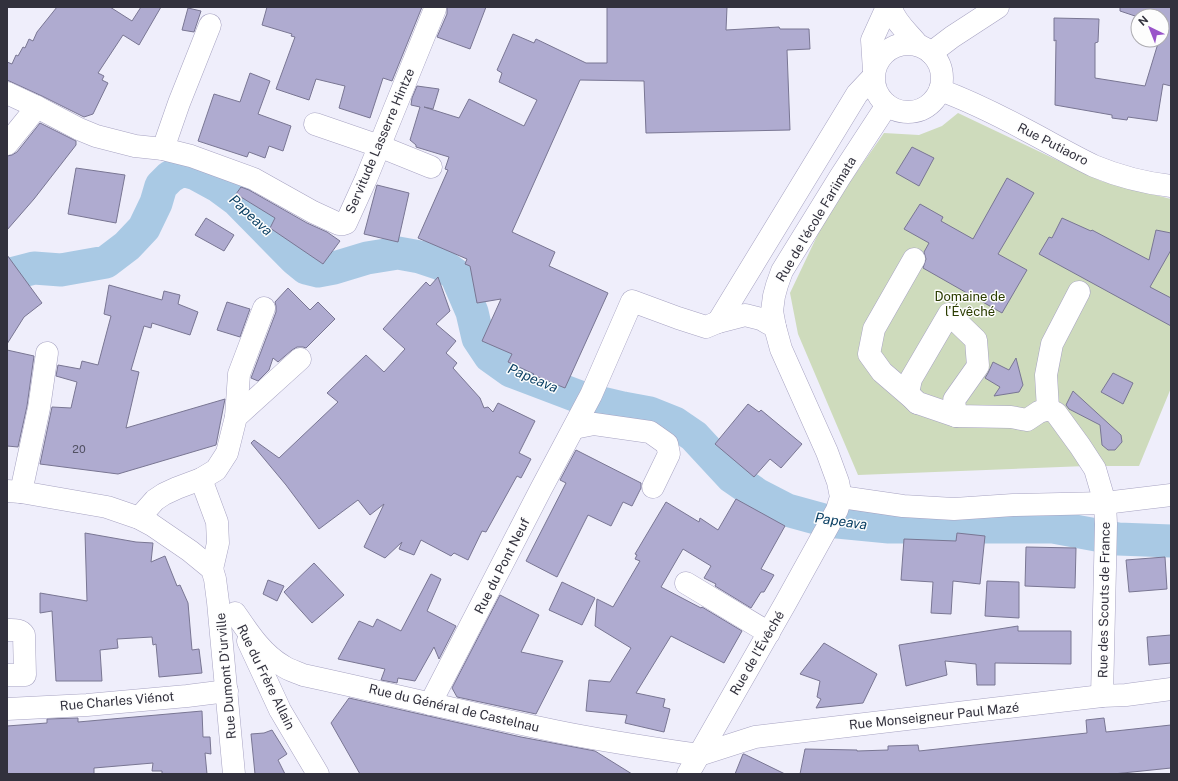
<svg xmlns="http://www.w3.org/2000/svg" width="1178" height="781" viewBox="0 0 1178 781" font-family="'Public Sans',sans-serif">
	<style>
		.green { fill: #cedbbc }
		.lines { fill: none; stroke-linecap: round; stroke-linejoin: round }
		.river { stroke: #a9c9e4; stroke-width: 33 }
		.building { fill: #afabd0; stroke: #797693 }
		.minor-casing { stroke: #a7a3c2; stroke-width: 23 }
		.major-casing { stroke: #a7a3c2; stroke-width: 23 }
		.minor { stroke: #fff; stroke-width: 22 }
		.major { stroke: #fff; stroke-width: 22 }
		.labels { text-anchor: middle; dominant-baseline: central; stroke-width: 3; stroke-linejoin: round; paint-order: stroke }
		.number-label { font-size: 11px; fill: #515062 }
		.street-label { font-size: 13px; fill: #32313d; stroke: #fdfdfd }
		.park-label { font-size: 13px; fill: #2b3c01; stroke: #fdfdfd }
		.water-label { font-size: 14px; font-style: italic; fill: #0b4064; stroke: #fdfdfd }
	</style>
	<rect width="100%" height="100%" fill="#efeefb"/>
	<path class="green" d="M958 113 1101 181 1171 199V388L1139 466H1086L858 475 798 334 790 293 828 213 884 133 919 135 942 126Z"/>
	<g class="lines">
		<path class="river" d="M7 275 34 268 61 270 106 262 127 246 144 228 156 203 161 186 170 177 182 170 196 174 218 186 237 200 295 259 306 268 318 271 334 268 367 258 398 253 420 257 441 264 456 275 472 312 478 338 490 356 511 371 585 399 623 408 650 413 675 423 694 436 732 477 758 495 787 510 827 521 889 527H1053L1118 539 1171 541"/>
	</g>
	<g class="building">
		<path d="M57 7H110L132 21 141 7H161L139 45 123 35 98 73 104 76 102 80 108 83 93 114 84 117 42 96 7 80V62L12 64 16 55 18 56 23 47 25 48 29 39 33 41 37 32Z"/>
		<path d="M267 7H422L392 81 383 78 370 118 339 108 345 86 316 79 309 100 276 89 295 37 291 36 292 34 262 25Z"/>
		<path d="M447 7H486L470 49 437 37 447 14Z"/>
		<path d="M607 7H727L726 30 779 27 780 29H809L810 49 787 50 790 130 646 133 644 81 580 80 512 232 555 252 549 266 608 293 565 388 533 375 534 374 508 362 512 354 482 341 501 299 477 303 470 266 465 264 467 259 418 238 448 170 445 169 449 157 416 147V145L410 140 420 107 411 105 412 98 417 86 439 89 433 109 424 107 459 118 469 99 524 126 537 100 499 82 502 73 497 70 513 34 534 43 536 39 586 63H607Z"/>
		<path d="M1120 7H1171V86L1163 84 1157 121 1128 117 1127 120 1112 118V115L1055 105 1056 40 1054 41V18L1099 19 1098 42 1095 43V78L1145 86 1159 40H1162V29L1164 24 1162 23V16L1138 17 1120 11Z"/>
		<path d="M188 8 201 11 194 32 182 30Z"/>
		<path d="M250 73 270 81 258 114 291 126 283 151 269 146 265 158 249 152 247 157 198 141 214 94 240 102Z"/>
		<path d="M40 123 76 141V145L34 199 7 230V156L12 155 17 152Z"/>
		<path d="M912 147 934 158 919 186 896 173Z"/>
		<path d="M76 168 125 175 116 223 68 214Z"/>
		<path d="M1007 178 1034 193 998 254 1027 270 1002 313 923 268 926 259 924 252 929 243 904 229 920 204 943 217 941 221 973 239Z"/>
		<path d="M377 185 409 193 398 242 364 234Z"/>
		<path d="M241 187 249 190 307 223 327 232 340 241 323 264 270 228 275 218 236 194Z"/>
		<path d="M206 218 234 235 224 251 195 235Z"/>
		<path d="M1062 218 1091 231 1092 230 1149 260 1156 230 1171 233V250L1150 287 1171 298V326L1039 254 1049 237 1052 238Z"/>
		<path d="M7 255 42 303 24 317 7 344Z"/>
		<path d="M438 277 450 311 436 324 456 341 446 353 457 363 453 368 480 398 484 408 488 407 493 412 498 403 535 421 519 453 531 459 521 478 517 476 486 532 482 531 468 560 454 553 451 556 421 540 414 555 399 549 402 542 385 558 364 547 384 504 370 515 358 500 319 529 286 485 251 443 254 440 279 458 338 402 327 393 366 355 384 372 405 349 383 329 426 282 430 286Z"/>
		<path d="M109 285 162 300 164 291 180 295 178 304 198 312 190 335 152 323 151 328 144 326 131 370 139 372 126 428 225 399 216 445 118 474 40 464 52 407 71 408 77 382 56 376 58 365 80 369 82 361 98 365 111 316 104 314Z"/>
		<path d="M288 288 310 310 318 302 335 319 306 348 303 347H297L292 350 278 362 273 358 269 370 258 381 251 378 276 312V306L275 302Z"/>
		<path d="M227 302 250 309 240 337 217 330Z"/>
		<path d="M7 350 34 356 27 406 18 447 7 446Z"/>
		<path d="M1016 358 1023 385 1019 392 994 396 1000 387 985 378 988 373 993 362 1009 370Z"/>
		<path d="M1113 373 1133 383 1123 404 1101 392Z"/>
		<path d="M1073 391 1121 435 1122 442 1115 450H1108L1102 445 1100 425 1069 409 1066 405Z"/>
		<path d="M748 404 759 412 761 410 802 444 781 468 770 459 754 477 715 444Z"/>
		<path d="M576 450 641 483V488L632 506 623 502 611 526 588 515 557 577 526 561 566 483 560 480Z"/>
		<path d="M736 499 785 526 761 569 774 575 764 592H761L751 608 715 586 716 584 704 578 711 566 683 549 661 587 701 608 702 607 742 631 724 663 671 636 636 693 665 699 663 707 670 709 664 732 625 723 627 715 586 711 589 680 610 682 631 648 595 626 597 599 613 607 640 561 635 559 637 555 635 554 666 502 699 522 700 518 718 530Z"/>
		<path d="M85 533 136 542 153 543 151 562 165 556 177 586 180 585 188 603 192 650 199 649 202 673 159 677 156 644 153 645 152 637 117 639 118 648 100 650 102 681H56L52 611 40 613V593L87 601Z"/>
		<path d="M957 533 985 536 980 584 953 581 951 614 931 613 933 582 901 580 904 539 956 541Z"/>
		<path d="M1026 547 1076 548 1075 588 1025 586Z"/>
		<path d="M1165 557 1167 589 1129 592 1126 560Z"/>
		<path d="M314 563 344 595 312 623 284 592Z"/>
		<path d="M431 574 441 579 427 611 456 626 439 659 434 647 415 681 398 678 397 683 381 680 385 669 338 659 359 621 373 627 377 619 401 631Z"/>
		<path d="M268 580 284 586 277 601 263 594Z"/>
		<path d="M987 581 1019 582V618L985 616Z"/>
		<path d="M562 582 595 598 582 625 549 610Z"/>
		<path d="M500 595 539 615 521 652 563 661 536 714 457 697 452 688Z"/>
		<path d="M1018 626V631H1071V664L995 663V685H977L976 664 945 661 947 675 906 686 899 645Z"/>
		<path d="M1171 635V663L1149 665 1147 637Z"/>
		<path d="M824 643 877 674 863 703 816 708 821 699 817 697 820 681 800 674Z"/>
		<path d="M349 698 521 737 595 751 632 774H360L331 723Z"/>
		<path d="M202 711 203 737H210L211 754 205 753 207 774H162V771H152L153 763 94 768V774H7V726L47 723V719L78 718V722Z"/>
		<path d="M1104 718 1106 732 1171 725V768L1113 774H800L805 749 857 750V751L888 750V746L918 745 919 751 1087 733 1086 720Z"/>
		<path d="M272 730 287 754 278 760 285 774H255L251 734 264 733Z"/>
		<path d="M743 754H744L785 774H735Z"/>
	</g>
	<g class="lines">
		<g class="minor-casing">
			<g id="minor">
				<path d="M931 53 952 37 998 7"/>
				<path d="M7 93 37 107 79 129 96 136 135 146 163 149 191 156 254 179 313 212 339 224H343L346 223 366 179 435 9"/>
				<path d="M315 124 379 146 431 167"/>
				<path d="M7 144 37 107"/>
				<path d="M163 149 179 103 210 25"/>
				<path d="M914 259 874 329 869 354 882 372 918 403 956 416 1011 417 1027 420 1039 412 1048 409 1056 413 1080 446 1095 469 1105 503 1106 524 1102 696"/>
				<path d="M718 322 857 94 873 77"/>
				<path d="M917 403 908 393 911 379 949 314 976 340 978 366 954 400 956 416"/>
				<path d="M1048 409 1046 375 1052 344 1079 292"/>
				<path d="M236 417 239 374 264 308"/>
				<path d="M574 428 594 424 650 432 667 444 669 454 653 487"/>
				<path d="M201 479 217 522 218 543 212 569"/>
				<path d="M21 492 39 408 47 353"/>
				<path d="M841 497 903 506 954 509 1013 505 1105 503 1171 495"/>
				<path d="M139 518 155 500 164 494 177 488 201 479 216 470 227 453 236 417 300 359"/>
				<path d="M686 583 769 633"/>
				<path d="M235 613C248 632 262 654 283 666 289 670 296 672 303 675 387 693 471 714 555 731 603 741 651 748 699 755"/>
				<path d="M7 630C13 630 21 629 24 635L25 675H7"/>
				<path d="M248 641 280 710 318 774"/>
				<path d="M430 704 541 489 591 395 632 301 678 318 706 327 718 322 745 315 761 319 775 327"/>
				<path d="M7 709 87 705 187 696 227 691"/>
			</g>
		</g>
		<g class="major-casing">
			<g id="major">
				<path d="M891 7C894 22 909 33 918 45"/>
				<circle cx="908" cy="78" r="34"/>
				<path d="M874 71 872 40 887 7"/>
				<path d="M940 90C970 101 998 115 1026 130 1049 142 1071 155 1094 166 1118 176 1145 183 1171 186"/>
				<path d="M7 491 21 492 107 507 139 518 152 525 190 551 212 569 215 579 218 602 234 774"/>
				<path d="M699 755 755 737 1102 696 1126 695 1171 689"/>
				<path d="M688 774 785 604 837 510 841 497 838 482 827 452 781 349 775 327 772 311 774 296 777 285 782 271 840 177 887 105"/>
			</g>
		</g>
		<use href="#minor" class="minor"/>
		<use href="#major" class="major"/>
	</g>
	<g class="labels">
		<g class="number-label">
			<text x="79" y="449">20</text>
		</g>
		<g class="street-label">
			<text transform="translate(380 141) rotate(-67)">Servitude Lasserre Hintze</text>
			<text transform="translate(1053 144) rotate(27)">Rue Putiaoro</text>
			<text transform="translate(816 219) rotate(-59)">Rue de l'école Fariimata</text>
			<text transform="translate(502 566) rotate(-63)">Rue du Pont Neuf</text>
			<text transform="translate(1104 600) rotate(-89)">Rue des Scouts de France</text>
			<text transform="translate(757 653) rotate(-60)">Rue de l'Évêché</text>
			<text transform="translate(226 676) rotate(-95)">Rue Dumont D'urville</text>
			<text transform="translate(266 677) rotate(64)">Rue du Frère Allain</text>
			<text transform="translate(117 701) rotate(-5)">Rue Charles Viénot</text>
			<text transform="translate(454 708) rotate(13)">Rue du Général de Castelnau</text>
			<text transform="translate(934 716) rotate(-6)">Rue Monseigneur Paul Mazé</text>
		</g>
		<g class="park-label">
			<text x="970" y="296">Domaine de<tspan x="970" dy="15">l'Évêché</tspan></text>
		</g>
		<g class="water-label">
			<text transform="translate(251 215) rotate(43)">Papeava</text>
			<text transform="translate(533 378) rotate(23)">Papeava</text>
			<text transform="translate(841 521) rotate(8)">Papeava</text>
		</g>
	</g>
	<rect width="1178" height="781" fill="none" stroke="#32313d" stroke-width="16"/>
	<g transform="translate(1150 28) rotate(317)"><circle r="19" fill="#fdfdfd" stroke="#acabb0"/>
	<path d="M0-3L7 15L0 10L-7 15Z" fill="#9954c9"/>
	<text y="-6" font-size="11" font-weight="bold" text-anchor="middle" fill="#32313d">N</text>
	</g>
</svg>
